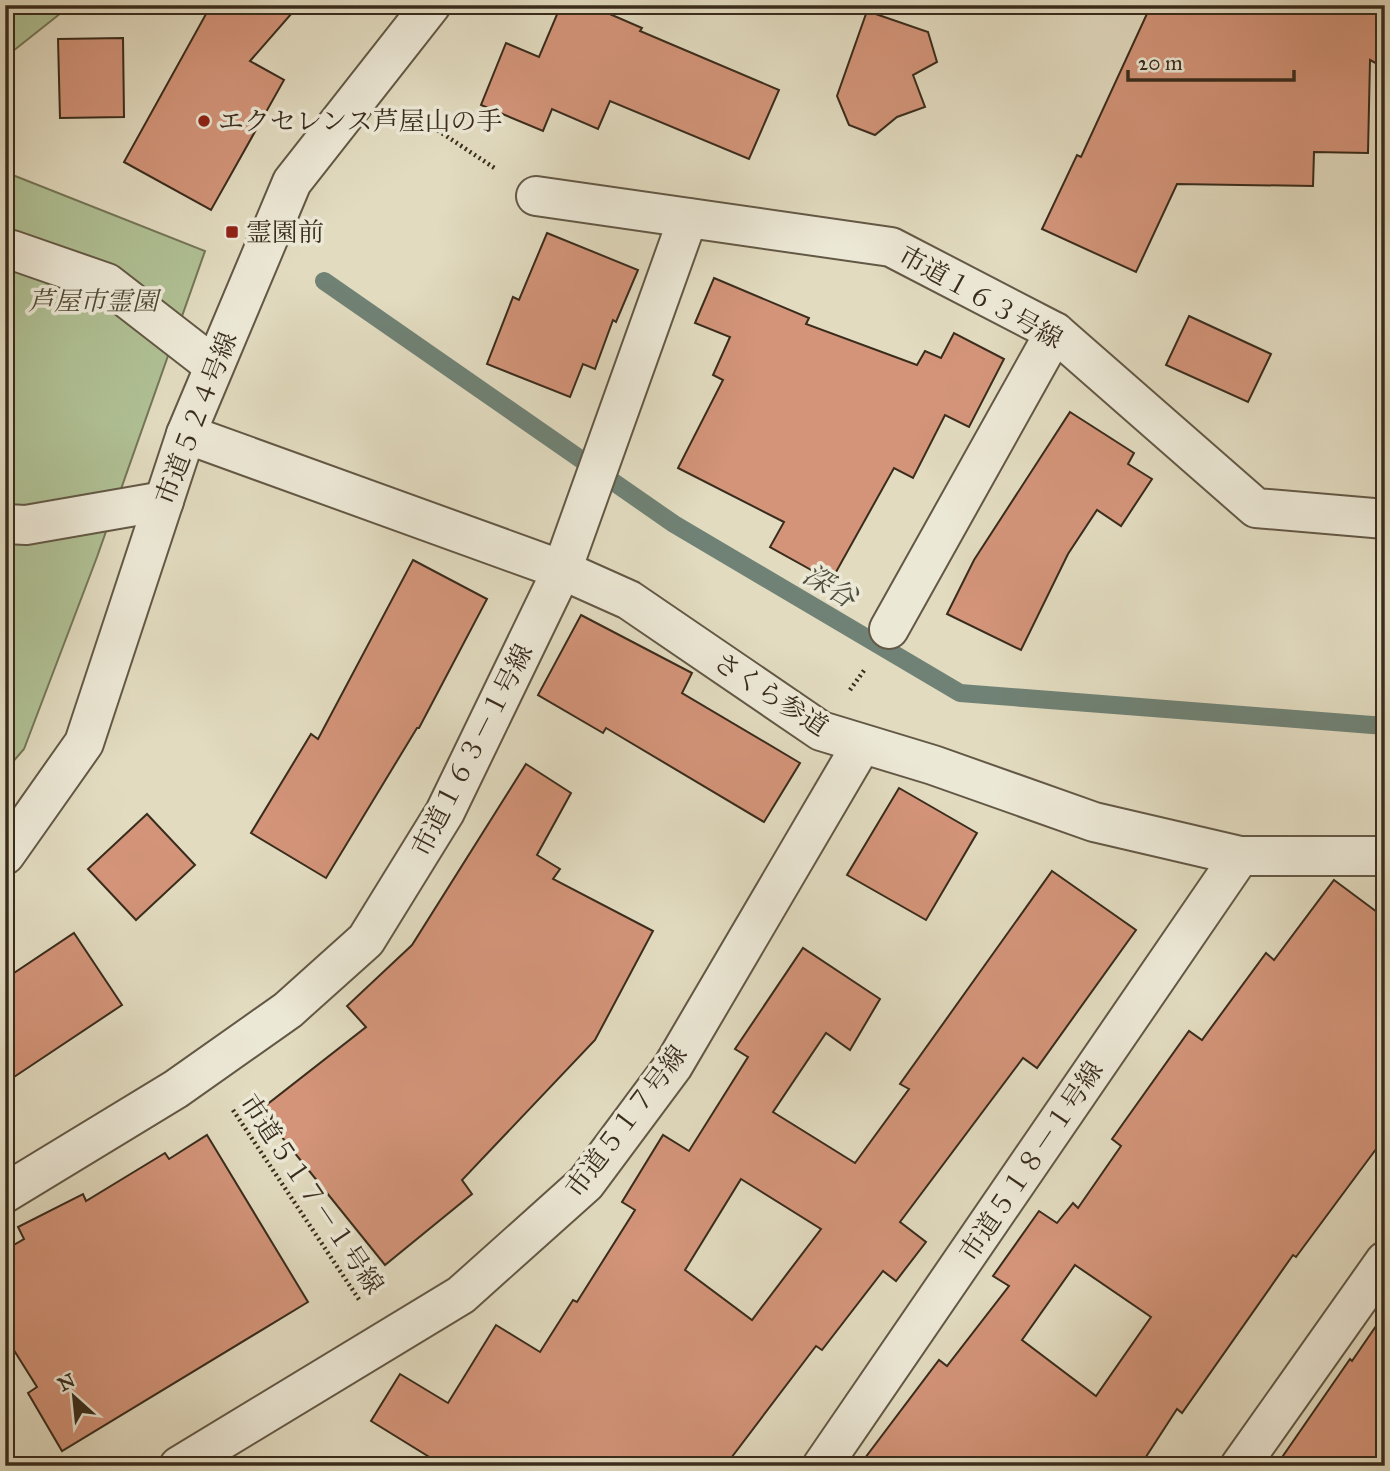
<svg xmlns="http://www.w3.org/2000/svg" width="1390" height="1471" viewBox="0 0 1390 1471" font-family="'IM FELL Great Primer','Noto Serif JP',serif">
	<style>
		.green { fill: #b0c195; stroke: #747658; stroke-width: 2 }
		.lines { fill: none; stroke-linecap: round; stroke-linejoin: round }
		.stream { stroke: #708275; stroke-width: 18 }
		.building { fill: #d39479; stroke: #392c1c; stroke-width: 2; fill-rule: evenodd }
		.minor-casing { stroke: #635845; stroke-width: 42 }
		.path { stroke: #392c1c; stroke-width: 4.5; stroke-dasharray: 2 3.5; stroke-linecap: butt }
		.minor { stroke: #ece8d6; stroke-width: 38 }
		.poi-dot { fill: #8f2418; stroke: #ece8d6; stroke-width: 2.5 }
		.labels { text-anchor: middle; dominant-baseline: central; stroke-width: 7; stroke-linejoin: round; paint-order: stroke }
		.poi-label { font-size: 26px; fill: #392c1c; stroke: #ece8d6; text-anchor: start }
		.street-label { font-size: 26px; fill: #392c1c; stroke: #ece8d6 }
		.park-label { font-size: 26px; font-style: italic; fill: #514a34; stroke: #ece8d6 }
		.water-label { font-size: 28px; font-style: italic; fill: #505041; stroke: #ece8d6 }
	</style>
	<rect width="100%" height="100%" fill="#e2dbc0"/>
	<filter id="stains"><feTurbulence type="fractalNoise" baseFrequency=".00286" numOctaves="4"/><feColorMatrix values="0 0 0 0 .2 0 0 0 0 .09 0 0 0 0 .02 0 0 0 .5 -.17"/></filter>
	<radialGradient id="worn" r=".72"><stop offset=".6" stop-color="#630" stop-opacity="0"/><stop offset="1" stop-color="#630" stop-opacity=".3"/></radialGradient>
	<g class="green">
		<path d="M5 5H71L13 51 5 72Z"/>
		<path d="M5 172 205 251 97 557 24 749 5 771Z"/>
	</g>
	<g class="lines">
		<path class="stream" d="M324 281 674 524 960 693 1385 726"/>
	</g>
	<g class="building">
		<path d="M211 5H299L250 61 284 80 211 210 124 162Z"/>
		<path d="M561 5H589L642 28 640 31 779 90 749 159 610 101 598 129 552 109 543 131 481 105 506 43 539 57Z"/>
		<path d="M1151 5H1385V68L1370 60 1368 153 1314 152 1313 186 1177 184 1136 272 1042 229 1077 155 1081 157Z"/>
		<path d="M867 11 928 32 937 62 913 75 925 107 897 117 875 135 849 125 837 96Z"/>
		<path d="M123 38 124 117 60 118 58 39Z"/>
		<path d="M547 233 638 270 616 322 613 320 595 369 583 364 570 397 487 364 513 297 519 300Z"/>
		<path d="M714 278 809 318 806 324 917 365 925 351 941 358 954 333 1004 359 969 427 945 415 913 478 894 468 831 581 770 547 784 522 678 468 723 380 713 375 730 337 695 323Z"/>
		<path d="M1189 316 1271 354 1248 402 1166 365Z"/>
		<path d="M1070 412 1134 453 1128 464 1152 479 1121 526 1097 510 1068 554 1021 650 947 614 974 560Z"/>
		<path d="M413 560 487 599 419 728H417L326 878 251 833 311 734 318 739Z"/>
		<path d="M581 615 692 673 682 693 800 763 764 822 606 728 603 733 538 695Z"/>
		<path d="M526 764 571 793 537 855 560 869 553 879 653 931 595 1040 462 1180 472 1194 385 1265 260 1110 366 1027 347 1006 412 945Z"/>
		<path d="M899 788 977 833 926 920 847 875Z"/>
		<path d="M147 814 195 865 136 920 88 869Z"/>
		<path d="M1052 871 1136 930 1037 1068 1023 1058 900 1222 926 1242 896 1281 883 1271 822 1350 816 1346 725 1466H444L371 1421 400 1374 448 1403 496 1325 540 1352 573 1300 577 1302 635 1210 622 1202 663 1135 689 1151 748 1057 735 1049 803 948 880 999 850 1050 826 1033 773 1112 855 1163 909 1089 900 1084ZM741 1179 821 1229 752 1320 685 1270Z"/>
		<path d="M1334 880 1385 918V1137L1296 1257 1293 1255 1182 1413 1177 1409 1140 1466H859L939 1360 947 1366 1009 1286 993 1276 1039 1211 1057 1223 1073 1203 1078 1208 1121 1146 1112 1139 1189 1031 1202 1040 1266 953 1274 960ZM1075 1265 1151 1317 1096 1396 1022 1340Z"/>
		<path d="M74 933 122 1005 5 1083V979Z"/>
		<path d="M207 1135 308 1302 62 1451 28 1393 37 1387 5 1336V1250L24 1239 18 1227 83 1194 86 1201 165 1153 169 1159Z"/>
		<path d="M1385 1313V1466H1276L1350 1359 1352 1361Z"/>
	</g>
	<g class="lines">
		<g class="minor-casing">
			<g id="minor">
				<path d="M536 196 891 247 1055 332 1256 508 1385 519"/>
				<path d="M5 250H12L107 283 214 366"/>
				<path d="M186 434 562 570 629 600 821 731 933 765 1094 822 1240 856H1385"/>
				<path d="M5 524 26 525 164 501"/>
				<path d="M889 629 1055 332"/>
				<path d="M5 855 84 743 186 434 292 182 431 5"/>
				<path d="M5 1193 176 1089 288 1010 366 940 445 812 562 570 688 218"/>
				<path d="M179 1466 461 1295 586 1183 673 1066 862 744"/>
				<path d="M822 1466 1240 856"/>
				<path d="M1240 1466 1385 1261"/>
			</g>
		</g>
		<g class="path">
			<path d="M410 112 496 169"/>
			<path d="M850 690 865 669"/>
			<path d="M233 1110 360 1301"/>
		</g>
		<use href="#minor" class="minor"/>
	</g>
	<g class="poi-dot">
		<circle cx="204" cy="121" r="7"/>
		<rect x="225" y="225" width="14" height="14" rx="3.5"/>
	</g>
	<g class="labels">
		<g class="poi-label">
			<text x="218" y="121">エクセレンス芦屋山の手</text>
			<text x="246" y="232">霊園前</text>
		</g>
		<g class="street-label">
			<text transform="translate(981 297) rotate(29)">市道１６３号線</text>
			<text transform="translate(196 418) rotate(-69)">市道５２４号線</text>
			<text transform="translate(771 694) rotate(33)">さくら参道</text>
			<text transform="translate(472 750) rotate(-63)">市道１６３－１号線</text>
			<text transform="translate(626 1121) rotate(-53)">市道５１７号線</text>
			<text transform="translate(1031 1161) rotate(-56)">市道５１８－１号線</text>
			<text transform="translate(312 1194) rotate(56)">市道５１７－１号線</text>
		</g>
		<g class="park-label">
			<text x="93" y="301">芦屋市霊園</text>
		</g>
		<g class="water-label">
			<text transform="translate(830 586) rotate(31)">深谷</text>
		</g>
	</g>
	<rect width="1390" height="1471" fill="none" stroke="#e2dbc0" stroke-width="28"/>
	<rect x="7" y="7" width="1376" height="1457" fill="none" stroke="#392c1c" stroke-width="3.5"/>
	<rect x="14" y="14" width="1362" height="1443" fill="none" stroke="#392c1c" stroke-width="2"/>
	<g transform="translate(74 1397) rotate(333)" stroke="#ece8d6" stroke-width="5" paint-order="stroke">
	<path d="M0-5L12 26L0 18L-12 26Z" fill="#392c1c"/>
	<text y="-10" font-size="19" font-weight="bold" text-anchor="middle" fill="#392c1c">N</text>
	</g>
	<path d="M1128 70v10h166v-10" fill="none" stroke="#392c1c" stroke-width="3.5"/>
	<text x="1138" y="70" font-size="21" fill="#392c1c" stroke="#ece8d6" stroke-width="5" paint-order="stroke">20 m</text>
	<rect width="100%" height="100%" filter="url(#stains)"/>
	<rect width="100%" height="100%" fill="url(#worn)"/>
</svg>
